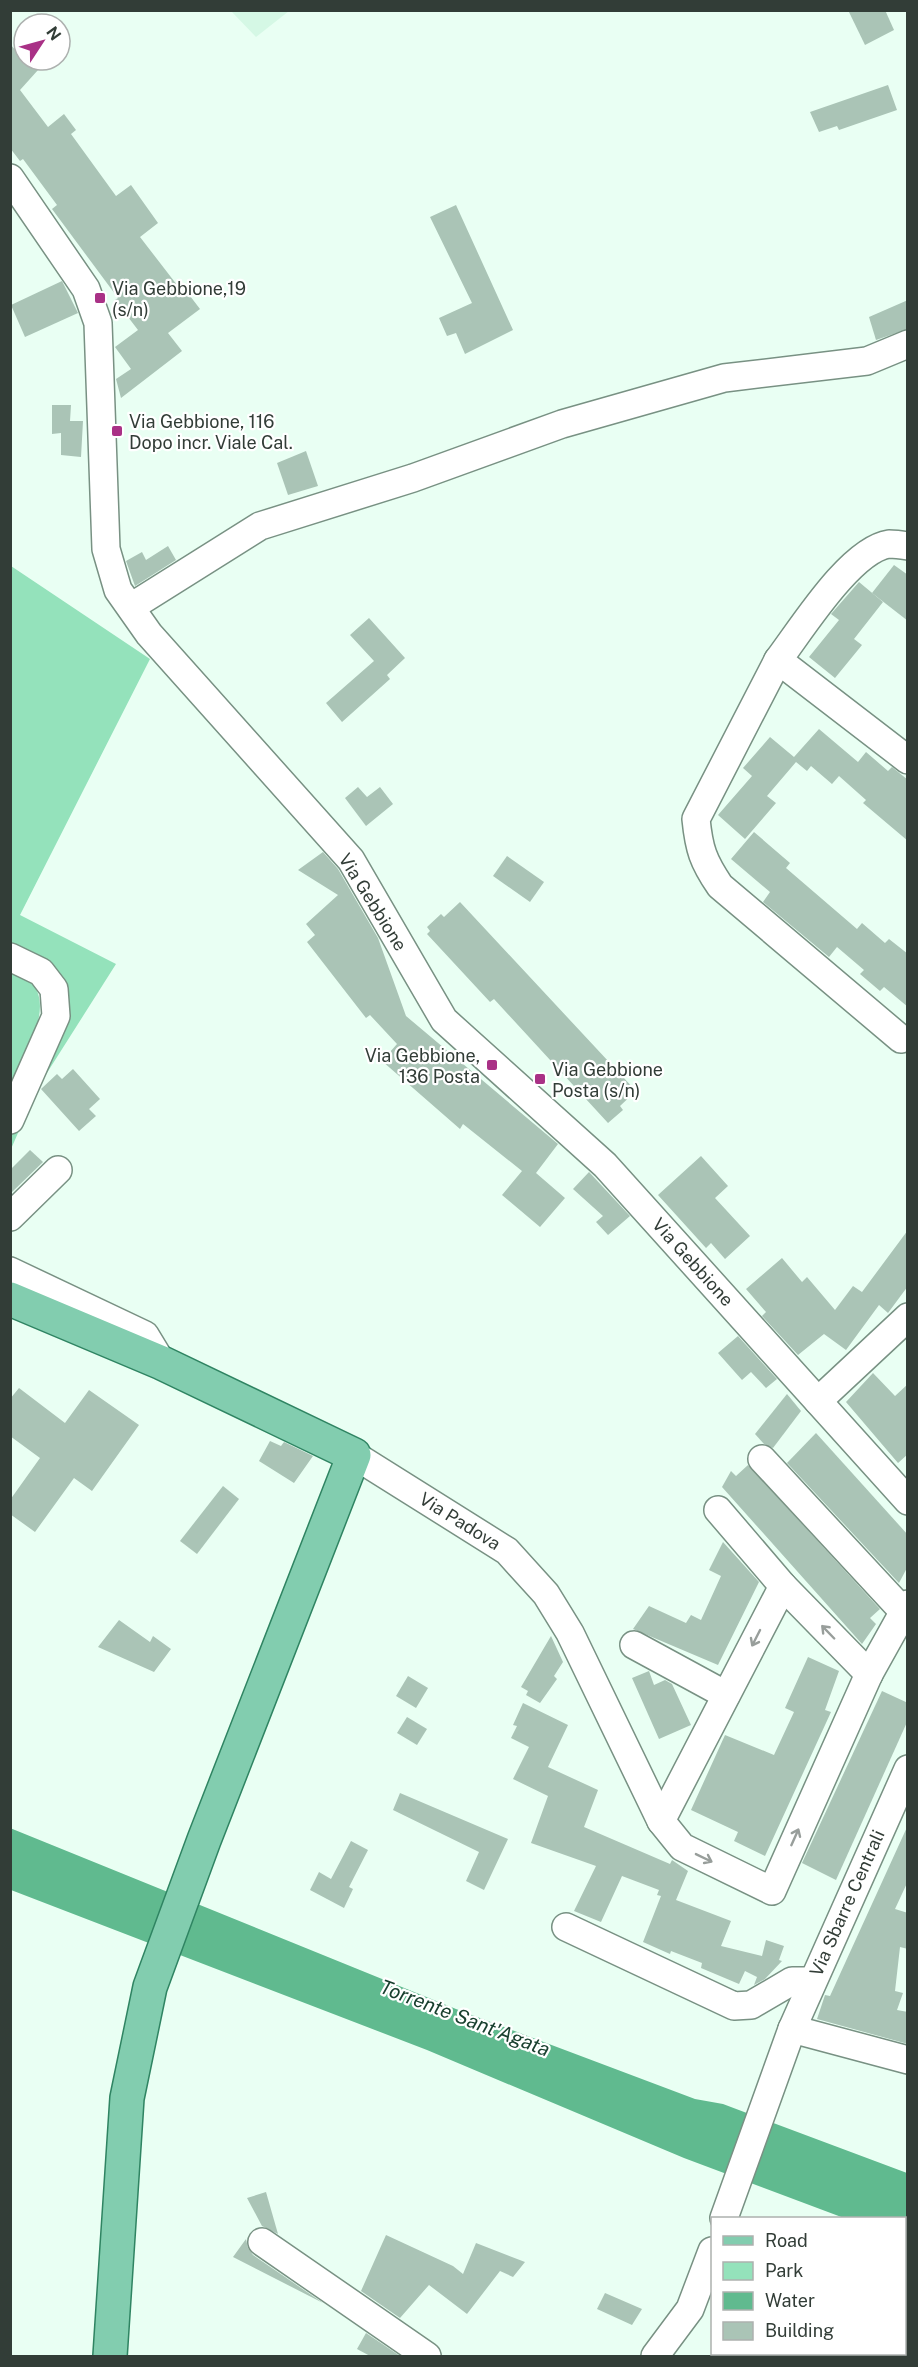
<svg xmlns="http://www.w3.org/2000/svg" width="918" height="2367" viewBox="0 0 918 2367" font-family="'Public Sans',sans-serif">
	<style>
		.built { fill: #d5f8e5 }
		.green { fill: #94e2bb }
		.water { fill: #60ba8f }
		.building { fill: #aac4b6 }
		.lines { fill: none; stroke-linecap: round; stroke-linejoin: round }
		.minor-casing { stroke: #789183; stroke-width: 30 }
		.major-casing { stroke: #2f8462; stroke-width: 36 }
		.minor { stroke: #fff; stroke-width: 27 }
		.major { stroke: #82cdaf; stroke-width: 33 }
		.oneway { stroke: #989e9b }
		.poi-dot { fill: #a93186; stroke: #fff; stroke-width: 2 }
		.labels { text-anchor: middle; dominant-baseline: central; stroke-width: 4.5; stroke-linejoin: round; paint-order: stroke }
		.poi-label { font-size: 18px; fill: #323d37; stroke: #fff; text-anchor: start }
		.street-label { font-size: 18px; fill: #323d37; stroke: #fff }
		.water-label { font-size: 20px; font-style: italic; fill: #19402f; stroke: #fff }
	</style>
	<rect width="100%" height="100%" fill="#e9fff3"/>
	<path class="built" d="M231 11H289L256 37Z"/>
	<g class="green">
		<path d="M11 566 150 659 20 915 116 964 38 1087 11 1149V1132L62 1019 11 947Z"/>
		<path d="M11 969C17 973 26 977 31 982 56 1009 22 1056 11 1084Z"/>
	</g>
	<path class="water" d="M10 1828 456 2009 695 2099 723 2104 907 2173V2240L905 2239 904 2218H844L684 2158 427 2050 11 1890Z"/>
	<g class="building">
		<path d="M848 10H885L894 30 865 45Z"/>
		<path d="M10 44 24 60 38 70 20 90 48 127 64 114 76 130 71 134 116 196 131 185 158 223 140 237 184 294 187 292 200 309 168 333 182 351 121 398 116 379 131 369 115 347 138 330 115 300 118 298 52 209 57 205 23 159 20 161 10 148Z"/>
		<path d="M888 85 897 110 839 130 837 126 819 132 810 112Z"/>
		<path d="M456 205 513 330 465 354 456 333 447 336 439 318 472 303 430 217Z"/>
		<path d="M62 281 78 313 25 337 11 305Z"/>
		<path d="M908 300V329L876 340 869 317Z"/>
		<path d="M52 405H71L70 421H83L81 457 61 455V433L52 434Z"/>
		<path d="M306 451 318 486 288 495 277 463Z"/>
		<path d="M168 546 176 560 135 586 126 561 142 552 146 560Z"/>
		<path d="M894 565 908 575V621L872 593Z"/>
		<path d="M859 582 883 602 854 639 862 645 835 678 809 657 839 620 831 614Z"/>
		<path d="M369 618 405 658 387 675 390 679 342 722 326 703 374 661 350 635Z"/>
		<path d="M819 729 858 762 866 752 888 771 892 767 908 780V841L863 803 866 800 839 776 832 784 811 766 807 771 796 762 767 796 776 803 745 839 718 815 752 776 743 768 770 737 794 757Z"/>
		<path d="M358 787 367 797 380 787 393 804 366 826 345 798Z"/>
		<path d="M754 832 790 863 786 868 857 929 862 923 885 943 889 939 908 954V1007L884 987 880 991 860 974 864 970 837 947 829 957 763 902 770 892 731 859Z"/>
		<path d="M323 852 338 869 378 938 406 1016 558 1144 536 1173 565 1198 540 1227 502 1195 522 1171 463 1124 460 1129 382 1061 397 1044 370 1015 366 1018 307 942 315 935 306 924 338 895 298 870Z"/>
		<path d="M507 856 544 882 530 902 493 876Z"/>
		<path d="M460 902 636 1091 620 1106 623 1110 608 1123 494 999 490 1002 427 934 430 931 427 927 441 914 444 917Z"/>
		<path d="M73 1069 100 1099 89 1109 96 1116 79 1131 41 1089 57 1074 62 1079Z"/>
		<path d="M30 1150 43 1162 10 1194V1170Z"/>
		<path d="M701 1156 728 1186 715 1198 750 1236 725 1259 711 1243 706 1248 658 1195Z"/>
		<path d="M589 1172 630 1216 608 1235 596 1222 603 1216 573 1189Z"/>
		<path d="M908 1230V1286L888 1313 879 1305 846 1350 824 1334 798 1355 762 1316 766 1312 746 1289 782 1258 802 1282 807 1277 835 1310 853 1286 862 1292Z"/>
		<path d="M738 1336 777 1379 766 1388 751 1372 742 1380 718 1353Z"/>
		<path d="M873 1373 895 1396 908 1384V1454L898 1463 846 1402Z"/>
		<path d="M19 1388 65 1423 89 1390 139 1425 92 1491 74 1478 35 1532 10 1514V1500L40 1458 10 1436V1399Z"/>
		<path d="M787 1394 801 1411 773 1448 764 1444 755 1434Z"/>
		<path d="M816 1433 908 1535V1566L899 1583 787 1463Z"/>
		<path d="M270 1441 281 1446 284 1442 313 1456 294 1483 259 1461Z"/>
		<path d="M748 1465 880 1609 870 1618 876 1624 862 1644 722 1487 731 1471 736 1476Z"/>
		<path d="M223 1486 239 1499 197 1554 180 1541Z"/>
		<path d="M723 1542 759 1582 718 1665 633 1629 649 1606 686 1623 691 1615 701 1620 721 1576 709 1570Z"/>
		<path d="M119 1620 150 1642 153 1636 171 1649 154 1672 98 1647Z"/>
		<path d="M551 1636 563 1662 554 1676 557 1679 540 1703 526 1695 528 1691 521 1687Z"/>
		<path d="M808 1657 839 1671 825 1710 831 1712 765 1856 734 1841 738 1832 691 1810 725 1735 774 1755 794 1712 785 1708Z"/>
		<path d="M649 1671 654 1685 665 1680 672 1684 691 1725 659 1739 632 1678Z"/>
		<path d="M408 1676 428 1688 416 1708 396 1696Z"/>
		<path d="M882 1691 908 1703V1720L836 1880 802 1863Z"/>
		<path d="M523 1703 568 1725 548 1767 598 1790 584 1827 670 1864 672 1860 688 1871 676 1900 731 1921 721 1946 762 1956 766 1940 784 1946 779 1960 782 1961 765 1979 754 1985 757 1977 745 1971 739 1984 701 1968 702 1963 671 1951 670 1954 643 1942 661 1896 657 1895 659 1890 622 1876 601 1922 574 1911 596 1866 531 1843 548 1796 513 1779 529 1747 511 1738 517 1726 513 1725Z"/>
		<path d="M407 1717 427 1729 417 1745 397 1733Z"/>
		<path d="M400 1793 508 1839 484 1890 466 1881 479 1852 393 1810Z"/>
		<path d="M908 1825V1881L895 1909 908 1913V1949L900 1947 895 1991 903 1993 897 2010 908 2012V2044L817 2019 825 1995 830 1996Z"/>
		<path d="M351 1841 368 1850 349 1887 353 1889 344 1908 310 1890 319 1872 331 1879Z"/>
		<path d="M266 2192 278 2234 262 2226 247 2198Z"/>
		<path d="M386 2235 453 2266 463 2274 476 2243 525 2262 513 2277 500 2271 467 2314 429 2285 400 2318 361 2291Z"/>
		<path d="M246 2239 248 2248 253 2255 323 2303 233 2257Z"/>
		<path d="M605 2293 642 2309 632 2325 597 2309Z"/>
		<path d="M366 2333 400 2356H370L357 2349Z"/>
	</g>
	<g class="lines">
		<g class="minor-casing">
			<g id="minor">
				<path d="M10 178 86 289 98 323 106 549 118 590 149 634 351 860 444 1020 605 1165 908 1501"/>
				<path d="M908 546C902 545 895 544 889 544 850 550 801 630 778 660L908 760"/>
				<path d="M131 607 260 526 413 478 562 424 724 378 867 361 908 344"/>
				<path d="M778 660 696 819C699 849 703 861 720 886L901 1039"/>
				<path d="M10 957 41 972 54 989 56 1016 10 1120"/>
				<path d="M10 1217 58 1170"/>
				<path d="M10 1271 145 1335 162 1363"/>
				<path d="M818 1401 908 1317"/>
				<path d="M354 1455 507 1551 546 1594 570 1633 661 1821 682 1847 772 1891 869 1674 908 1604"/>
				<path d="M762 1459 903 1611"/>
				<path d="M718 1510 783 1586 869 1674"/>
				<path d="M634 1645 726 1695"/>
				<path d="M661 1821 783 1586"/>
				<path d="M566 1927 734 2006 751 2005 792 1981H812"/>
				<path d="M792 2029 908 2060"/>
				<path d="M724 2218 792 2029 908 1769"/>
				<path d="M262 2242 427 2356"/>
				<path d="M655 2356 690 2309 712 2251"/>
			</g>
		</g>
		<g class="major-casing">
			<path id="major" d="M10 1299 162 1363 354 1455 204 1840 150 1987 127 2098 110 2356"/>
		</g>
		<use href="#minor" class="minor"/>
		<use href="#major" class="major"/>
	</g>
	<defs><path id="oneway-shaft" d="M-6 0H5M1.5-3L5.5 0L1.5 3" fill="none" stroke-width="1.6" stroke-linecap="round" stroke-linejoin="round" transform="scale(1.5)"/></defs>
	<g class="oneway">
		<use href="#oneway-shaft" transform="translate(828 1632) rotate(-134)"/>
		<use href="#oneway-shaft" transform="translate(756 1638) rotate(117)"/>
		<use href="#oneway-shaft" transform="translate(795 1837) rotate(-66)"/>
		<use href="#oneway-shaft" transform="translate(704 1858) rotate(26)"/>
	</g>
	<g class="poi-dot">
		<rect x="94" y="292" width="12" height="12" rx="3"/>
		<rect x="111" y="425" width="12" height="12" rx="3"/>
		<rect x="486" y="1059" width="12" height="12" rx="3"/>
		<rect x="534" y="1073" width="12" height="12" rx="3"/>
	</g>
	<g class="labels">
		<g class="poi-label">
			<text x="112" y="288">Via Gebbione,19<tspan x="112" dy="21">(s/n)</tspan></text>
			<text x="129" y="421">Via Gebbione, 116<tspan x="129" dy="21">Dopo incr. Viale Cal.</tspan></text>
			<text x="480" y="1055" text-anchor="end">Via Gebbione,<tspan x="480" dy="21">136 Posta</tspan></text>
			<text x="552" y="1069">Via Gebbione<tspan x="552" dy="21">Posta (s/n)</tspan></text>
		</g>
		<g class="street-label">
			<text transform="translate(373 902) rotate(58)">Via Gebbione</text>
			<text transform="translate(693 1262) rotate(48)">Via Gebbione</text>
			<text transform="translate(460 1521) rotate(32)">Via Padova</text>
			<text transform="translate(847 1903) rotate(-66)">Via Sbarre Centrali</text>
		</g>
		<g class="water-label">
			<text transform="translate(465 2018) rotate(21)">Torrente Sant'Agata</text>
		</g>
	</g>
	<rect width="918" height="2367" fill="none" stroke="#323d37" stroke-width="24"/>
	<rect x="711" y="2217" width="195" height="138" fill="#ffffff" stroke="#adb1af" stroke-width="1.5"/>
	<rect x="723" y="2236" width="30" height="9" fill="#82cdaf" stroke="#adb1af" stroke-width="1.5"/>
	<text x="765" y="2247" font-size="18" fill="#323d37">Road</text>
	<rect x="723" y="2262" width="30" height="18" fill="#94e2bb" stroke="#adb1af" stroke-width="1.5"/>
	<text x="765" y="2277" font-size="18" fill="#323d37">Park</text>
	<rect x="723" y="2292" width="30" height="18" fill="#60ba8f" stroke="#adb1af" stroke-width="1.5"/>
	<text x="765" y="2307" font-size="18" fill="#323d37">Water</text>
	<rect x="723" y="2322" width="30" height="18" fill="#aac4b6" stroke="#adb1af" stroke-width="1.5"/>
	<text x="765" y="2337" font-size="18" fill="#323d37">Building</text>
	<g transform="translate(42 42) rotate(54)"><circle r="28" fill="#ffffff" stroke="#adb1af" stroke-width="1.5"/>
	<path d="M0-4.5L10 22L0 15L-10 22Z" fill="#a93186"/>
	<text y="-9" font-size="16" font-weight="bold" text-anchor="middle" fill="#323d37">N</text>
	</g>
</svg>
